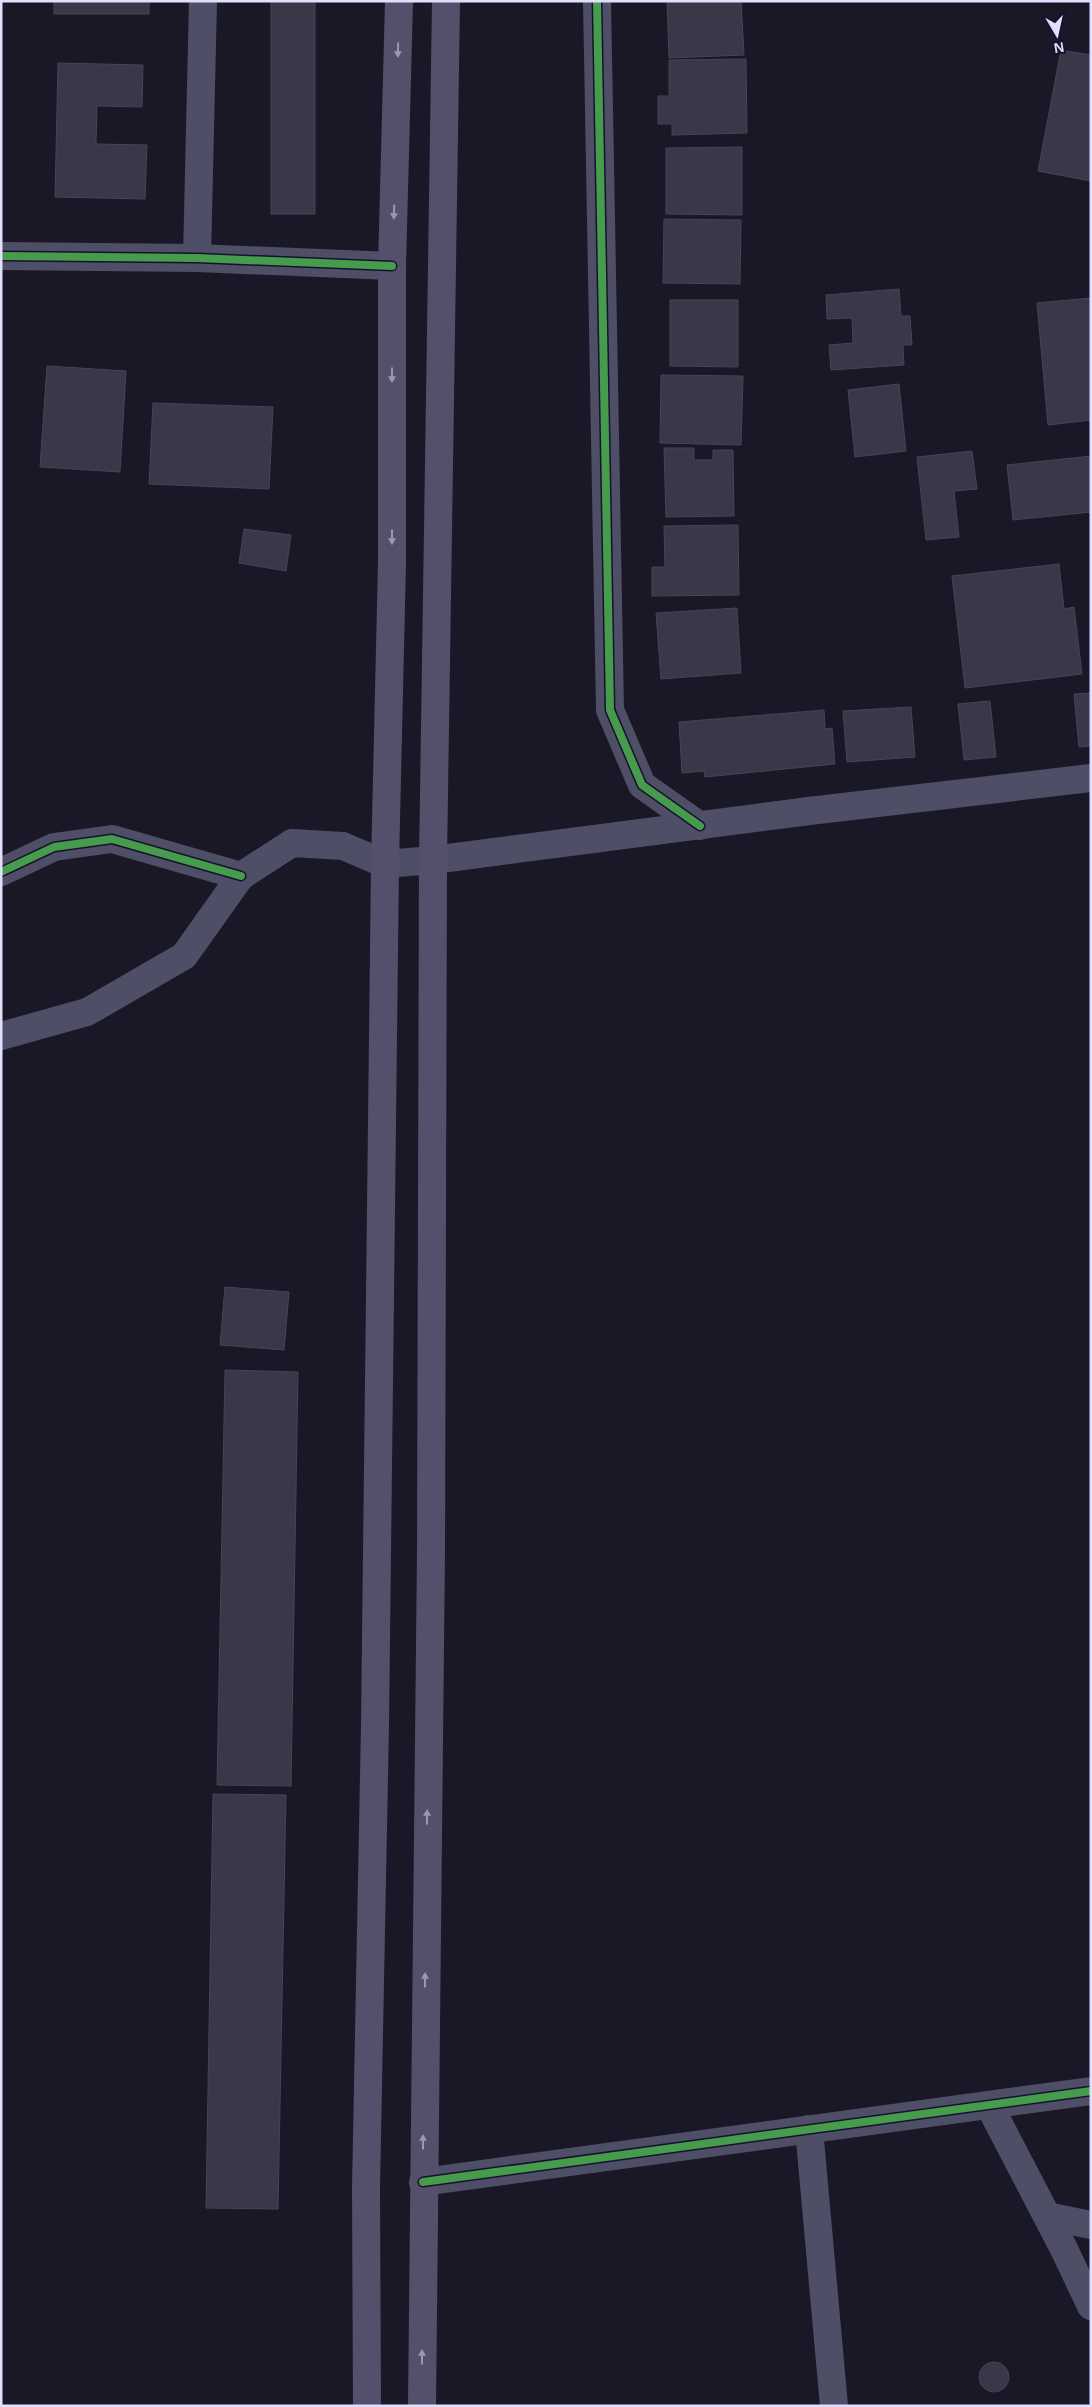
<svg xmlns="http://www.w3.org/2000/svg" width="1092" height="2407" viewBox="0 0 1092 2407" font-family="Helvetica,sans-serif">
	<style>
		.building { fill: #393748; stroke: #474359 }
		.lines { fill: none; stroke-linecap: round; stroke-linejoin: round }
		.minor { stroke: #4f4e67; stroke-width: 28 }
		.major { stroke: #564f6b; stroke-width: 28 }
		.cycleway-casing { stroke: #16122d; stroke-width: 11 }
		.cycleway { stroke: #469c4c; stroke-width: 8 }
		.oneway { fill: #9c97b4 }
	</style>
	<rect width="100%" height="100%" fill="#1a1827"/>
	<g class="building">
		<rect x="54" y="1" width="95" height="13"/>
		<rect x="271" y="1" width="44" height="213"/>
		<path d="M667 1H741L744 55 669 58Z"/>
		<path d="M1061 50 1091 55V181L1038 171Z"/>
		<path d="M746 59 747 133 672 135V124H658V96H669V60Z"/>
		<path d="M58 63 143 65 142 107 97 106 96 144 147 145 145 199 55 197Z"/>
		<path d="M742 147V215L666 214V148Z"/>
		<path d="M664 219 741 220 740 284 663 283Z"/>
		<path d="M899 289 901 316H910L912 345H903L904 365 831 370 829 345 853 343 852 318 827 319 826 295Z"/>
		<path d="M1091 298V420L1048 425 1037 303Z"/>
		<path d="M670 300H738V367L670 366Z"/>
		<path d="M47 366 126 371 120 472 40 467Z"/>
		<path d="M661 375 743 376 741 445 660 443Z"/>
		<path d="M899 384 906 451 855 457 848 390Z"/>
		<path d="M153 403 273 407 269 489 149 484Z"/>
		<path d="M664 448H694V460H713V450H733L734 516 666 517Z"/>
		<path d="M972 451 977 489 954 491 959 537 926 540 917 457Z"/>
		<path d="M1091 456V512L1013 520 1007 465Z"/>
		<path d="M738 525 739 595 652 596V567H665L664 526Z"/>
		<path d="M244 529 291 535 286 571 239 563Z"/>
		<path d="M1059 564 1064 609 1074 607 1082 674 965 688 952 576Z"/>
		<path d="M737 608 741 673 661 679 656 613Z"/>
		<path d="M1091 693V746L1079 747 1074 694Z"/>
		<path d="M990 701 996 757 964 760 958 704Z"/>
		<path d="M911 707 915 757 847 762 843 711Z"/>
		<path d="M824 710 825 729 832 728 835 764 705 777 704 771 682 773 679 722Z"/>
		<path d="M225 1287 289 1292 284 1350 220 1345Z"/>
		<path d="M225 1370 298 1372 291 1786 217 1785Z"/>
		<path d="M213 1794 286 1795 278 2209 206 2208Z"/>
		<circle cx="994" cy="2377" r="15"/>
	</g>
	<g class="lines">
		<g class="minor">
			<path d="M597 1 610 710 642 785 700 826"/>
			<path d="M1 256 197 258 392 266"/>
			<path d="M197 258 203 1"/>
			<path d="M1 872 54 847 112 839 241 876"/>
			<path d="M1 1036 87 1012 184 956 241 876 292 843 343 846 385 864 433 860 809 811 1091 778"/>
			<path d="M989 2105 1064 2249 1091 2306"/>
			<path d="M809 2129 834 2406"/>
			<path d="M423 2182 1091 2091"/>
			<path d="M1047 2216 1091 2225"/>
		</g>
		<g class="major">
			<path d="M367 2406 366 2188 375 1725 385 864 392 562V266L399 1"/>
			<path d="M422 2406 431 1551 433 860 446 1"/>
		</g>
		<g class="cycleway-casing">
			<g id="cycleway">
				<path d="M597 1 610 710 642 785 700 826"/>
				<path d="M1 256 197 258 392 266"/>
				<path d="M1 872 54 847 112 839 241 876"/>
				<path d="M423 2182 1091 2091"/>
			</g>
		</g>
		<use href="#cycleway" class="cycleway"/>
	</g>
	<defs><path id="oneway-solid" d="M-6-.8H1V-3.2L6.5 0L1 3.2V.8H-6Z" transform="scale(1.25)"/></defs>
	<g class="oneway">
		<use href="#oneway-solid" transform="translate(398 50) rotate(91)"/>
		<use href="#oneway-solid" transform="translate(394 212) rotate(92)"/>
		<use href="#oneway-solid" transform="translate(392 375) rotate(90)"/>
		<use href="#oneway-solid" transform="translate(392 537) rotate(90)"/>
		<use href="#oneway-solid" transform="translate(427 1817) rotate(-89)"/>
		<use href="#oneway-solid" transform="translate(425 1980) rotate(-90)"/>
		<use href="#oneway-solid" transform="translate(423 2142) rotate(-90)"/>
		<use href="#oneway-solid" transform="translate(422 2357) rotate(-90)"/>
	</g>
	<rect width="1092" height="2407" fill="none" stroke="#e1dffe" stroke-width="5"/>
	<g transform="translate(1057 35) rotate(171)" stroke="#16122d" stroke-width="4" paint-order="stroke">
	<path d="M0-4L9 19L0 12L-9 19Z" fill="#e1dffe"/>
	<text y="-8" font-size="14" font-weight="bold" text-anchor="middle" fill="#e1dffe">N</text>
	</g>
</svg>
